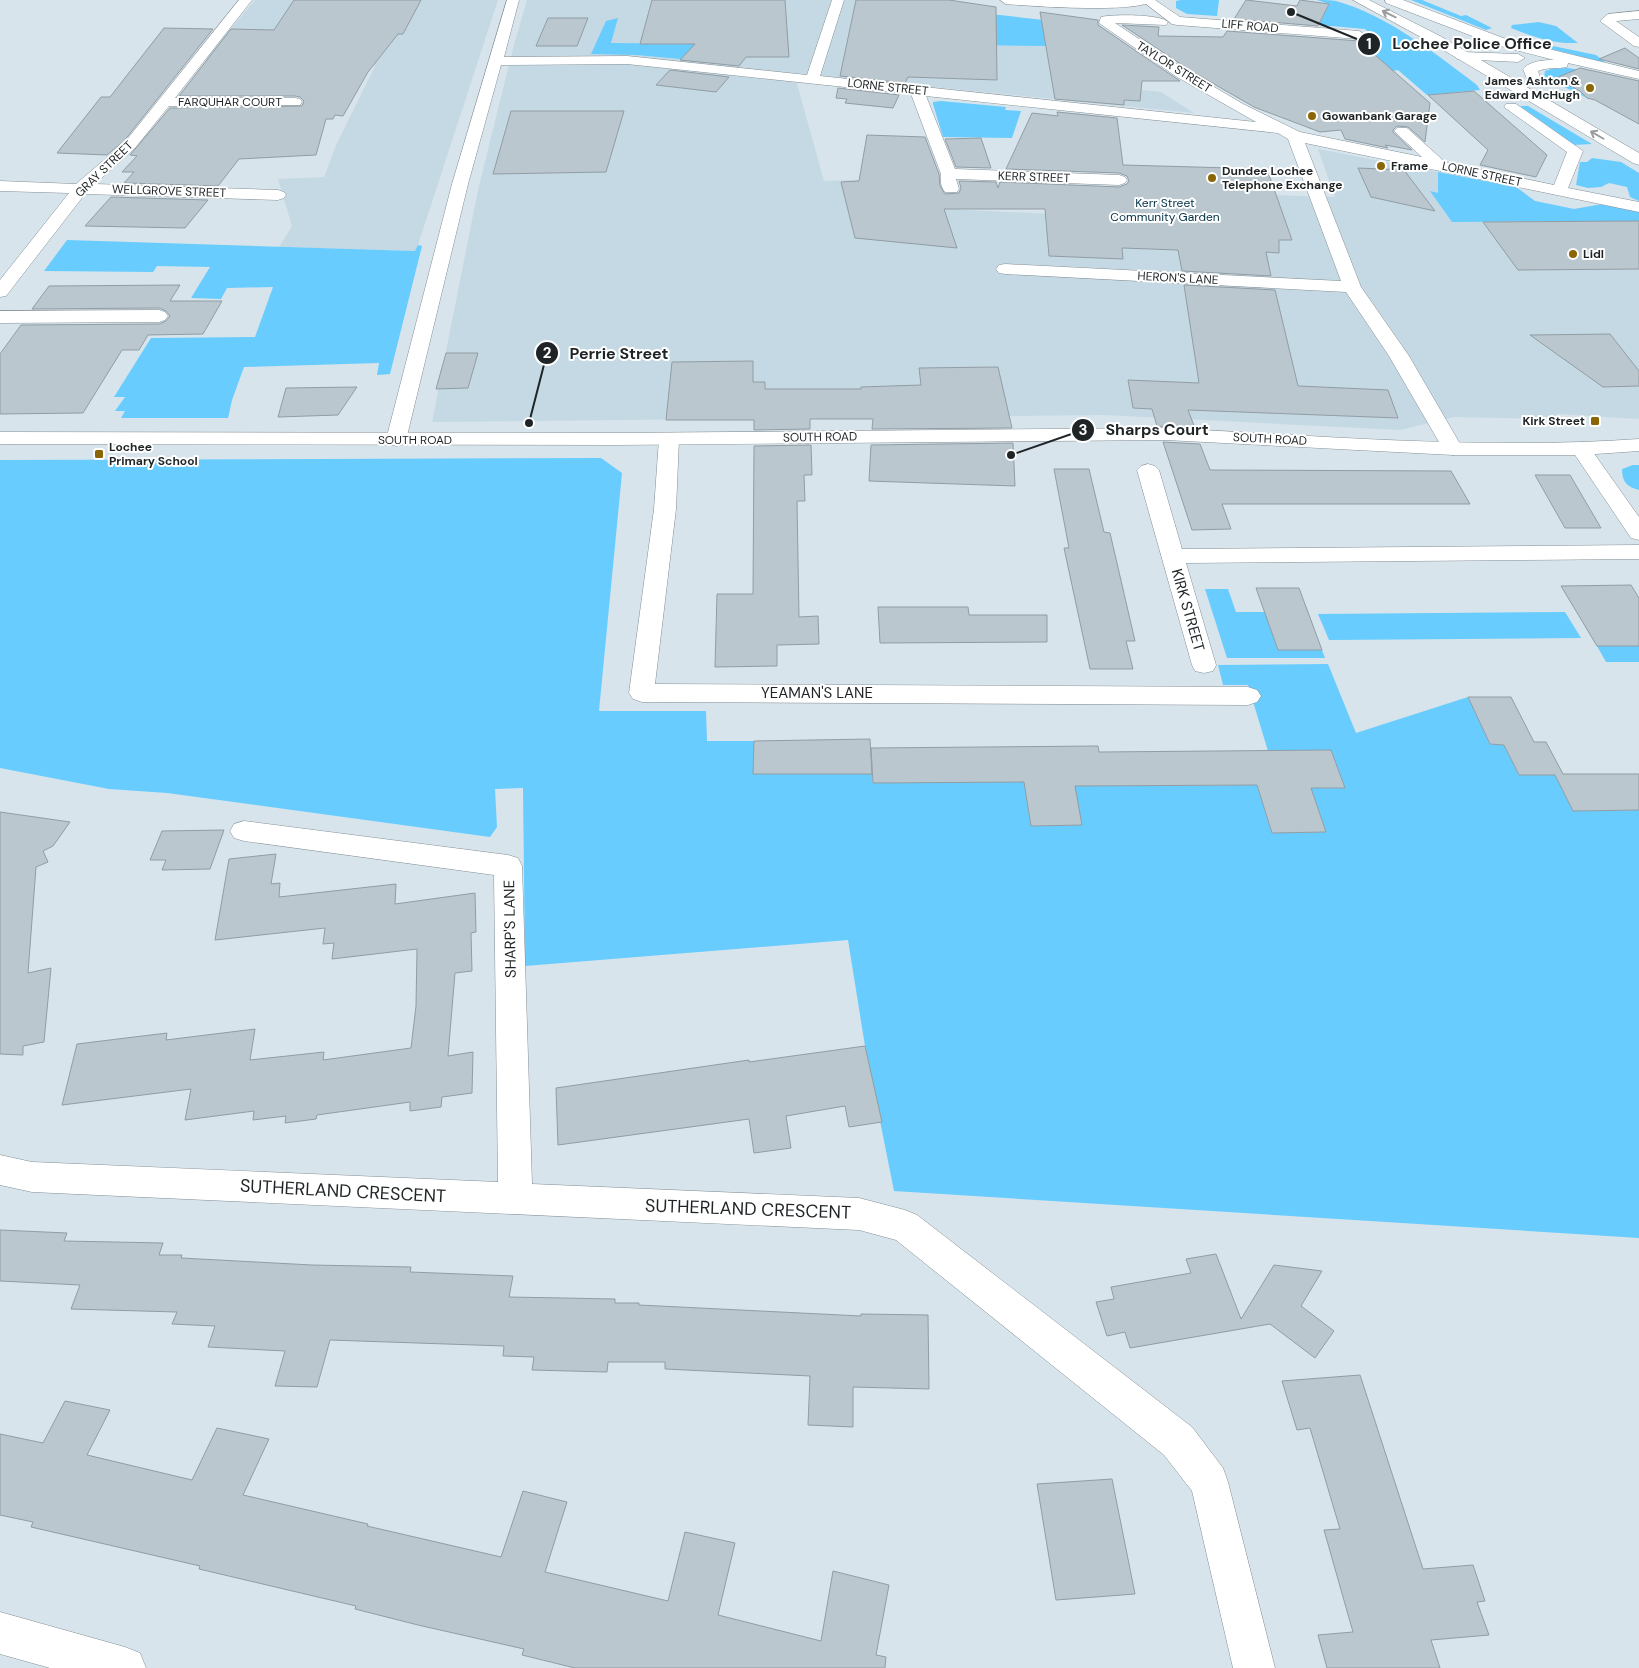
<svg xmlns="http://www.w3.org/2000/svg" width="1639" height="1668" viewBox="0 0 1639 1668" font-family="'DM Sans',sans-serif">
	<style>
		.built { fill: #c5d9e4 }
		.green { fill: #68ccfe }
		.building { fill: #bac7ce; stroke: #919da4 }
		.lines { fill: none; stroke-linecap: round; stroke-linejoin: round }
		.minor-casing { stroke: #848f96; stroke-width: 1 }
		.tertiary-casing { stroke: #848f96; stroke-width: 1 }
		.primary-casing { stroke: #848f96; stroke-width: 1 }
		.minor { fill: #fff; fill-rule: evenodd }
		.tertiary { fill: #fff; fill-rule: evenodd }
		.primary { fill: #fff; fill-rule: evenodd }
		.oneway { stroke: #9a9c9d }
		.poi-dot { fill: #8b6606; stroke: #fff; stroke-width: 2 }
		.labels { text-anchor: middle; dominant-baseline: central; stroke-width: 4; stroke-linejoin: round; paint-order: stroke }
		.far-street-label { font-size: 12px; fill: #1f2426; stroke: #fff }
		.far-poi-label { font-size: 12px; font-weight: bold; fill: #1f2426; stroke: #fff; text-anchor: start }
		.far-park-label { font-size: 12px; fill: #003045; stroke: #fff }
		.street-label { font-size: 15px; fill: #1f2426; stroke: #fff }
		.near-street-label { font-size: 18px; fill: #1f2426; stroke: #fff }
		.leader { fill: none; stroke: #1f2426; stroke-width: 2 }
		.callout-dot { fill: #1f2426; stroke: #fff; stroke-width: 2 }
		.mark-label { font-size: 15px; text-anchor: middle; font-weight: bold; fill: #fff }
		.callout-label { font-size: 16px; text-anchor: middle; font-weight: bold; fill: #1f2426; stroke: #fff; stroke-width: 4; stroke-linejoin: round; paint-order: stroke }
	</style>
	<rect width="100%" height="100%" fill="#d7e4eb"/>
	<g class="built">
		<path d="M255 0H498L416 251 279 247 292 226 278 179 324 177 337 143 375 66 205 59Z"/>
		<path d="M527 0H945L942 45 1046 46 1125 88 1161 92 1194 113 794 73 824 181 934 177 947 209 1136 218 1205 193 1335 197 1318 149 1516 187 1535 201 1574 209 1603 204 1639 211V419L1558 414 1554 419 1454 417 1400 430 1104 415 432 422 478 190 514 45Z"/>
	</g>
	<g class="green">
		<path d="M1181 0H1219L1217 16 1187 14 1176 8V1Z"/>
		<path d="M1317 0C1323 0 1331 0 1336 1 1387 15 1436 54 1477 85L1480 90 1427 95 1398 70 1393 71 1357 39 1376 40 1365 29 1319 25 1329 4Z"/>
		<path d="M1411 0H1422L1461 16 1466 15 1492 28 1486 30Z"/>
		<path d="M945 9 1044 20 1046 46 942 45Z"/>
		<path d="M618 18 611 43 705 44 702 61 637 55 591 54 606 21Z"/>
		<path d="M1539 22 1556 26 1578 43C1553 44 1534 37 1511 28L1512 25Z"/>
		<path d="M1519 39 1596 55 1606 63 1516 40Z"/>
		<path d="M1568 68 1579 70 1561 76 1587 98 1544 77 1545 71 1551 69Z"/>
		<path d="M941 101 1006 107 1005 110 1021 111 1012 138 943 137 933 104V102Z"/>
		<path d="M1520 106H1528L1592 144 1573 145Z"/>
		<path d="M1592 158 1621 162 1639 173V201L1630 197 1627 187 1609 183 1601 187 1588 188 1576 185 1580 162H1587Z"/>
		<path d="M1438 172 1516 187 1535 201 1574 209 1603 204 1639 211V221L1452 222 1430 191 1438 193Z"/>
		<path d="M67 240 415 251 418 245 422 246 390 374 377 375 379 363 244 367 232 400 228 418H121L125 411H115L125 397H114L151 338 255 337 273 287 227 288 221 299 191 298 210 267 157 266 153 272 44 271Z"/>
		<path d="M601 458 622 473 599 711H706L707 741H754V774H872L873 783 1024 781 1031 826 1081 825 1073 779H1105L1107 786 1257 785 1272 833 1326 832 1311 788H1345L1331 750 1268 751 1248 685H1223L1218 665 1328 664 1356 733 1468 697 1490 744 1504 745 1519 775H1555L1573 811 1639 810V1238L894 1191 865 1046 848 940 525 966 523 788 495 789 497 827 490 837 167 793 109 789 0 768V460Z"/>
		<path d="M1633 465H1639V490C1627 487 1622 482 1622 469Z"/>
		<path d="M1205 589H1228L1236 612H1276L1279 650H1322L1325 658H1227Z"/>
		<path d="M1565 612 1581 638 1329 640 1318 614Z"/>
		<path d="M1597 646H1639V662H1606Z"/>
	</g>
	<g class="building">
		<path d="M294 0H421L403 34H398L368 72 343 116 335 115 333 119H326L316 155 239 159 218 186 124 183 134 172H122L137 156 130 155 170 108 302 106 304 101 300 97 295 96H179L231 29 274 30Z"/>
		<path d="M652 0H785L789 57H746L739 66 680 60 695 44H640Z"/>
		<path d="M856 0H949L996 7 997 80 908 77 905 83 840 76Z"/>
		<path d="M1246 0 1297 6 1300 0 1329 4 1318 26 1234 19Z"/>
		<path d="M1040 12 1098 20V25L1180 81H1142L1140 101 1124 100V105L1055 99Z"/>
		<path d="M548 18H588L577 46H536Z"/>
		<path d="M1122 25 1159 27 1158 36 1223 37 1227 31 1359 41 1430 103 1425 142 1408 127 1397 126 1393 130V132L1412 150 1385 145 1388 148 1345 139 1341 130 1320 132 1254 107 1188 69Z"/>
		<path d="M164 28 213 29 124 141 107 155 57 153 101 97H110Z"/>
		<path d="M1625 48 1639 58V69L1599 59Z"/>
		<path d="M1580 68 1639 81V124L1595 100 1587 98 1580 91 1556 78Z"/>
		<path d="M670 70 729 77 716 92 656 85Z"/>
		<path d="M838 88 899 95 893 108 845 103 847 99 836 98Z"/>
		<path d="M1474 91 1547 155 1536 177 1480 165 1488 150 1428 95Z"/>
		<path d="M511 111H624L606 172 493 174Z"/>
		<path d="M1057 112 1117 118 1123 165 1267 169 1292 240H1279V253L1266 252 1271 276 1182 271 1178 250 1122 248 1123 259 1049 256 1045 209H944L957 248 855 238 841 182 859 181 867 135 925 137 939 174 940 186 945 194 959 193 961 188 959 181 996 182 998 188 1000 182 1119 187 1127 184 1129 181 1127 176 1119 173 1006 169 1032 113 1058 116Z"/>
		<path d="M981 138 991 168 956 167 945 139Z"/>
		<path d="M1358 168 1404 170 1435 211 1371 197Z"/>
		<path d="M111 197 208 200 185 228 85 226Z"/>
		<path d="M1639 221V269L1518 270 1483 222Z"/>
		<path d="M180 285 170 301H222L203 334 148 335 139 350H122L83 413 0 414V354L21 325 159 324 166 321 170 316 166 311 159 308 32 309 49 286Z"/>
		<path d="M1184 285 1275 290 1298 386 1388 390 1398 418 1188 410 1195 428 1157 426 1152 409 1133 408 1128 380 1199 383Z"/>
		<path d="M1610 334 1639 371V386L1603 387 1530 335Z"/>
		<path d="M446 353H478L468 388 436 389Z"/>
		<path d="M753 361V382H765V389H861V387L921 385 919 368 998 367 1012 428 872 429 873 419H810V429L754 430V420H666L672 362Z"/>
		<path d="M357 387 338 415 278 417 286 388Z"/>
		<path d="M1163 442 1200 444 1210 470 1451 471 1470 504H1222L1231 529 1192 530Z"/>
		<path d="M1013 443 1015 486 869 481 871 445Z"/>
		<path d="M811 445 812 475H804L805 501H797L799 617 818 616 819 644 777 645V666L715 667 717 594H753L754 446Z"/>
		<path d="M1054 469H1089L1104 532 1110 533 1135 641H1126L1133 669H1090L1064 548H1069Z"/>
		<path d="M1535 475H1570L1601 528H1565Z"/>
		<path d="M1631 585 1639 598V646H1597L1561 586Z"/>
		<path d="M1256 588H1299L1322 650H1278Z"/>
		<path d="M878 607H968L969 615H1047V642L880 643Z"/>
		<path d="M1468 697H1511L1534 742H1546L1563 774H1639V810L1573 811 1555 775H1519L1504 745 1490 744Z"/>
		<path d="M870 739 872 774H753L754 741Z"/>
		<path d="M1098 746 1099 752 1331 750 1345 788H1311L1326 832 1272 833 1257 785 1075 786 1082 825 1031 826 1024 782 873 783 871 748Z"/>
		<path d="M0 812 70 822 53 846 43 851 48 862 36 867 28 973 51 968 44 1042 23 1046V1055L0 1054Z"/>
		<path d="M224 830 210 869 162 870 166 860H150L162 831Z"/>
		<path d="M276 854 271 884 280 883 279 897 396 884 395 904 475 893 476 932 471 933 472 971 455 973 448 1056 473 1052 472 1093 442 1097 441 1107 410 1111V1102L317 1115 316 1119 285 1123 286 1116 253 1120 254 1111 185 1120 191 1089 62 1105 77 1044 167 1033 166 1040 255 1029 250 1060 324 1052 323 1060 411 1048 416 1006 417 949 332 959 334 943 323 944 325 928 215 940 229 859Z"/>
		<path d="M865 1046 882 1122 849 1127 845 1106 786 1116 791 1148 754 1153 749 1119 558 1145 556 1088 749 1060V1062Z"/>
		<path d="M0 1230 67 1233 64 1241 163 1243 159 1255H182L181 1258 312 1265 411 1267 410 1272 513 1276 509 1297 615 1299V1303H639V1305L861 1316V1314L928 1315 929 1389 853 1387V1427L808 1425 810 1376 665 1369V1362H608L607 1372 532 1370 534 1357 503 1356 504 1346 330 1340 317 1387 275 1386 285 1351 208 1347 215 1326 172 1324 177 1312 71 1309 80 1285 0 1281Z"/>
		<path d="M1216 1254 1241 1319 1274 1265 1322 1271 1301 1306 1334 1331 1315 1358 1270 1324 1130 1348 1125 1332 1107 1336 1096 1302 1114 1299 1111 1287 1191 1273 1186 1259Z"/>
		<path d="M1360 1375 1423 1569 1473 1565 1485 1601 1477 1602 1489 1635 1431 1640 1440 1668H1327L1318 1635 1353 1632 1324 1530 1340 1529 1310 1428 1297 1430 1282 1381Z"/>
		<path d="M65 1401 110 1410 87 1455 192 1480 217 1428 269 1439 243 1495 368 1524 367 1526 501 1557 523 1491 567 1502 545 1572 668 1601 685 1532 735 1543 718 1615 821 1641 833 1571 889 1585 876 1655 886 1657 885 1668H575L522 1655 524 1649 418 1625 355 1609 356 1606 199 1569 200 1566 31 1527 33 1522 0 1515V1434L43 1443Z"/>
		<path d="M1112 1479 1135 1594 1056 1600 1037 1484Z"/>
	</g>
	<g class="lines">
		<g class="minor-casing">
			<g id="minor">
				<path d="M239 0H252L175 98H295L300 99 302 102 300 105 169 106 135 148 95 184 278 190 284 192 286 195 284 198 278 200 85 194 6 296 0 297V280L69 193 0 191V181L76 184 125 142Z"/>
				<path d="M507 0H519L504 57 627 56 807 75 832 0H844L820 76 1256 122 1177 77 1099 23 1101 17C1112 14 1161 14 1168 22L1166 25 1115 23 1187 71 1243 104 1300 132 1422 157 1394 131 1397 128H1407L1445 162 1554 185 1567 152 1504 107 1506 104H1516L1583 151 1568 188 1639 202V212L1305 143 1361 287 1409 356 1463 449 1460 453 1453 455 1446 453 1443 449 1389 356 1346 292 1005 274 999 273 996 269 999 265 1005 264 1341 281 1288 139 1278 133 926 96 955 169 1119 175 1125 177 1127 180 1125 183 1119 185 956 179 959 189 957 192H945C941 187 940 181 941 174L911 94 627 64 501 65 468 184 406 440 403 444 396 446 389 444 386 440 452 184Z"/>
				<path d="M1141 0H1155L1180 17 1359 31 1366 35 1359 39 1177 25 1172 24Z"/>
				<path d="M1385 0H1403L1503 38 1639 71V79L1568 63 1567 67C1557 69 1547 67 1538 71L1541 81 1539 84H1529L1523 69C1530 61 1543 60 1554 60L1493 44 1386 3Z"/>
				<path d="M1639 11V19L1616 21 1639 37V47L1634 46 1600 21 1608 14Z"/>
				<path d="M1462 52 1518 54 1525 58 1518 62 1457 59 1455 56Z"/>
				<path d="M159 310 165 312 168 316 165 320 159 322 0 323V311Z"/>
				<path d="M669 433 676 435 679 439 676 509 655 684 1248 687 1257 690 1261 696 1257 702 1248 705 642 702 633 699 629 693 654 509 659 439 662 435Z"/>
				<path d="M1581 443 1588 445 1639 517V540L1631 538 1571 449 1574 445Z"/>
				<path d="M1148 464 1155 466 1159 470 1182 549 1639 545V559L1186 563 1216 665 1213 671 1204 673 1195 671 1192 665 1137 470 1141 466Z"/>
				<path d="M244 821 508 855 518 858 522 866 532 1184 859 1198 905 1210 917 1215 1192 1427 1223 1468 1228 1482 1275 1668H1233L1192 1491 1164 1455 896 1240 859 1230 32 1192 0 1185V1155L32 1162 498 1182 494 875 244 841 234 838 230 831 234 824Z"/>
				<path d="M0 1612 125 1647 140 1653 146 1668H50L0 1654Z"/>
			</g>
		</g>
		<g class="tertiary-casing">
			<g id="tertiary">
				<path d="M1000 0H1153C1142 14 1028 6 1006 4Z"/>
				<path d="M1166 428C1323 436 1481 450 1639 439V451L1581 455H1453L1166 440 615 445 0 444V432L615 433Z"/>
			</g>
		</g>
		<g class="primary-casing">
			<path id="primary" d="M1353 0H1369L1440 36 1639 153V165L1633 163 1430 42Z"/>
		</g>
		<use href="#minor" class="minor"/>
		<use href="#tertiary" class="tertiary"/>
		<use href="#primary" class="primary"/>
	</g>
	<defs><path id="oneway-shaft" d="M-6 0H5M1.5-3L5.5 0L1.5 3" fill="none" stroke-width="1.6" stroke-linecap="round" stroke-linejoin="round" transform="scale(1.25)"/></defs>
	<g class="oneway">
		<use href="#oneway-shaft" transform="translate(1389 14) rotate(-154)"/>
		<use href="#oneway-shaft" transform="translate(1597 135) rotate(-150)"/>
	</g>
	<g class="poi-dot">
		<circle cx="1590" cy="88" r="5"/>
		<circle cx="1312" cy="116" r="5"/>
		<circle cx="1381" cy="166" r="5"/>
		<circle cx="1212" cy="178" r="5"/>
		<circle cx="1573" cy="254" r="5"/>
		<rect x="1590" y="416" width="10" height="10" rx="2.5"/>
		<rect x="94" y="449" width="10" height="10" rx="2.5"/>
	</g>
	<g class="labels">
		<g class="far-street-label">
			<text transform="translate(1250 26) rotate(5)">LIFF ROAD</text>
			<text transform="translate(1174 67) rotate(32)">TAYLOR STREET</text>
			<text transform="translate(888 87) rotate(6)">LORNE STREET</text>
			<text x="230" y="102">FARQUHAR COURT</text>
			<text transform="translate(104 169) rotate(-44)">GRAY STREET</text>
			<text transform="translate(1482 174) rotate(12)">LORNE STREET</text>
			<text transform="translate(1034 177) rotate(2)">KERR STREET</text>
			<text transform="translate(169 191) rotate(2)">WELLGROVE STREET</text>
			<text transform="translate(1178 278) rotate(3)">HERON'S LANE</text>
			<text transform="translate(820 437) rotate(-1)">SOUTH ROAD</text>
			<text transform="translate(1270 439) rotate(3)">SOUTH ROAD</text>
			<text x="415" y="440">SOUTH ROAD</text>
		</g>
		<g class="far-poi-label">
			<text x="1580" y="81" text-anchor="end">James Ashton &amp;<tspan x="1580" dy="14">Edward McHugh</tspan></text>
			<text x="1322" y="116">Gowanbank Garage</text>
			<text x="1391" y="166">Frame</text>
			<text x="1222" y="171">Dundee Lochee<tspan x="1222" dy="14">Telephone Exchange</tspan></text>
			<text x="1583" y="254">Lidl</text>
			<text x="1585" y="421" text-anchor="end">Kirk Street</text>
			<text x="109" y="447">Lochee<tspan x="109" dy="14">Primary School</tspan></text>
		</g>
		<g class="far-park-label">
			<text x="1165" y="203">Kerr Street<tspan x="1165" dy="14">Community Garden</tspan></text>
		</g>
		<g class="street-label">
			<text transform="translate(1188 610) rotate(74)">KIRK STREET</text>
			<text x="817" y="693">YEAMAN'S LANE</text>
			<text transform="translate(510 929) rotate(-91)">SHARP'S LANE</text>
		</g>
		<g class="near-street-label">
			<text transform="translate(343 1191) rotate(3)">SUTHERLAND CRESCENT</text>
			<text transform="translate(748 1209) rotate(2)">SUTHERLAND CRESCENT</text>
		</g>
	</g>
	<path class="leader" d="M1291 12L1369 44M529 423L547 353M1011 455L1083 430"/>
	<g class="callout-dot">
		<circle cx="1291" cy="12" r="5"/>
		<circle cx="529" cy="423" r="5"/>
		<circle cx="1011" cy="455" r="5"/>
		<circle cx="1369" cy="44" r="12"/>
		<circle cx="547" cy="353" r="12"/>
		<circle cx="1083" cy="430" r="12"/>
	</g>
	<g class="mark-label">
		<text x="1369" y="49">1</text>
		<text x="547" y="358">2</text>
		<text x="1083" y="435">3</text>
	</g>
	<g class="callout-label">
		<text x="1472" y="49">Lochee Police Office</text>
		<text x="619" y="359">Perrie Street</text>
		<text x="1157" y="435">Sharps Court</text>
	</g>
</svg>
